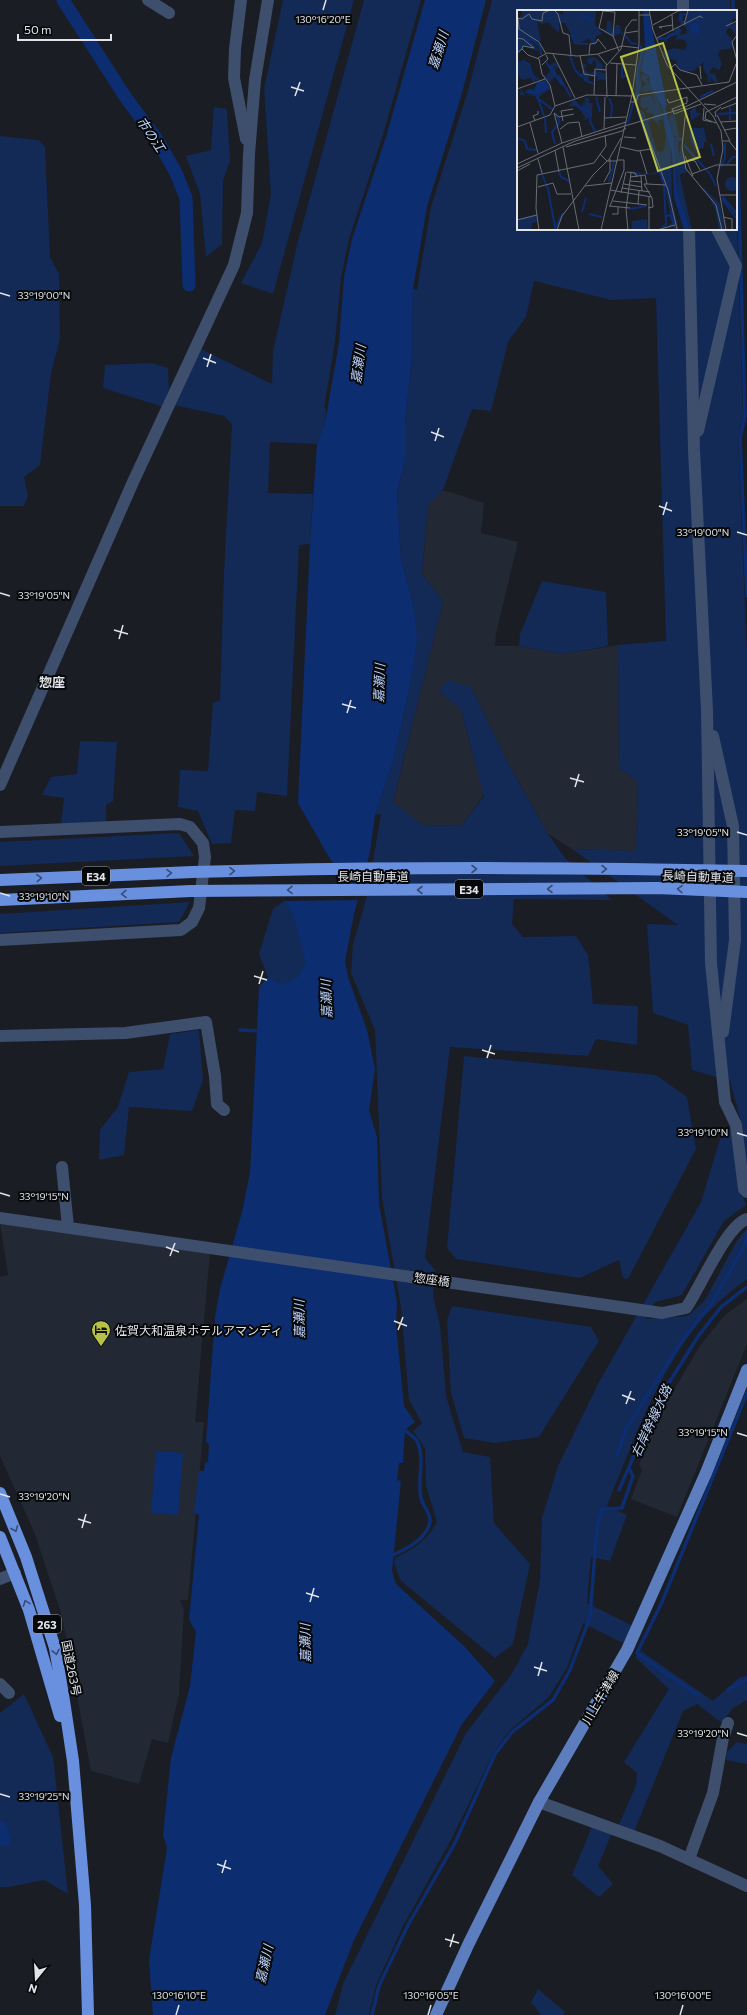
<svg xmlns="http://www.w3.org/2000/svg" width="747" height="2015" viewBox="0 0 747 2015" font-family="Commissioner,'Noto Sans JP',sans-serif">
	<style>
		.built { fill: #222834 }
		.green { fill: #132956 }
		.water { fill: #0d2d71 }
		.pier { fill: #1a1d24 }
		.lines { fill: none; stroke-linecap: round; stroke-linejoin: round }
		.stream { stroke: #0d2d71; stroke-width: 3.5 }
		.canal { stroke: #0d2d71; stroke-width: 13 }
		.minor { stroke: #3e4e6d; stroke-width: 12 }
		.major { stroke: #5d7ebe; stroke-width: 12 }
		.highway { stroke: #6990de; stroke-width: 12 }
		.highway-bridge { stroke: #6990de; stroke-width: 12 }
		.oneway { stroke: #384c74 }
		.ticks { fill: none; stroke: #e1e4e9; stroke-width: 1.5 }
		.labels { text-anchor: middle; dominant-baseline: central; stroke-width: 4; stroke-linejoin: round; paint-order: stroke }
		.shield { fill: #06080a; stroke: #9fa2a6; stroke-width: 1 }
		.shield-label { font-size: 11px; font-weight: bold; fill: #e1e4e9 }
		.street-label { font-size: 12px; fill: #e1e4e9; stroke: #06080a }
		.poi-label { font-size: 12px; fill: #e1e4e9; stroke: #06080a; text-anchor: start }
		.water-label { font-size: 13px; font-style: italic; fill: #bbd1fa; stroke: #06080a }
		.neighbourhood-label { font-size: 13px; font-weight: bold; fill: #e1e4e9; stroke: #06080a }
		.inset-river { fill: none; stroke: #0d2d71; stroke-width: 2 }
		.inset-road { fill: none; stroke: #6a6d73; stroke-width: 1 }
		.view { fill: #b8c147; fill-opacity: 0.15; stroke: #b8c147; stroke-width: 2 }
		.inset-edge { fill: none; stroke: #e1e4e9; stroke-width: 2 }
		.ticks-label { font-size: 10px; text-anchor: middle; fill: #e1e4e9; stroke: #06080a; stroke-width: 4; stroke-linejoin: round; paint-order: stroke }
	</style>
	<rect width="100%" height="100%" fill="#1a1d24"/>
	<g class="built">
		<path d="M443 490 484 503 481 533 518 542 496 634 495 646H519L563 654 618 645 619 768 638 782 636 851 572 849 548 834 509 765 471 687 438 690 461 710 484 795 461 826 423 825 393 803 443 601 422 574 428 505Z"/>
		<path d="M0 1223 210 1253 195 1422H204L188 1600H180L184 1609 179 1694 168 1743 152 1739 139 1784 91 1771 62 1616 35 1534 0 1456V1277L8 1275Z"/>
		<path d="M747 1299V1344L677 1517 631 1499 642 1470 639 1465 659 1416 699 1347 725 1315Z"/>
	</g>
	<g class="green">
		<path d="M283 0H354L273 294 241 283 262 243 271 194 264 89Z"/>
		<path d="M364 0H421L383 135 349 239 341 278 335 342 324 408 326 409 325 424 317 444 270 442 268 493 313 494 310 544 299 545 287 796 257 792 255 811 235 810 231 843 212 844 198 811 178 807 180 770 208 771 213 702 220 701 224 573 232 424 224 416 174 405 201 349 272 384 273 351 298 241Z"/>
		<path d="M492 0H730V11H518V229H736V196L743 416 738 439 747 652V1186L739 1183 746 1205 724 1221 682 1295 655 1302 646 1319 688 1316 705 1300 736 1242 747 1229V1279C727 1294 705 1312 690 1334 653 1386 631 1447 607 1506L627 1515 610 1561 591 1557 587 1603 633 1626 623 1643 583 1623 567 1668 548 1698 510 1730 494 1752 451 1840 403 1926 376 1985 369 2015H335L343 1984 466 1733 511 1675 528 1644 540 1580 542 1518 558 1466 599 1382 701 1202 723 1129H743L730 1081 692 1070 688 1025 653 1013 647 924 678 925 572 849 636 851 638 782 619 768 618 645 666 641 656 298 611 300 534 281 526 317 508 342 491 411 472 409 443 490 428 505 422 574 443 601 393 802 423 825 461 826 484 796 461 710 438 690 449 680 471 687 509 765 548 834 565 858 612 900 514 899 512 924 523 937 576 936 588 955 593 1004 638 1006 637 1045 596 1039 588 1056 450 1047 425 1258 435 1270 433 1296 440 1325 446 1396 463 1452 490 1457 494 1523 530 1564 513 1644 495 1658 401 1581 394 1563 395 1558C415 1548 426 1542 437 1522L426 1486 425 1448 413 1431 422 1423 409 1400 401 1307 382 1198 375 1030 351 973 353 944 367 896 381 814 375 815 393 762 411 681 413 603 401 560 397 492 405 461V423L412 356 413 289 417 290 431 207 467 94Z"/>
		<path d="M214 107 227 109 230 161 223 180 222 244 206 257 200 194 186 156 211 150Z"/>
		<path d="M0 136 39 140 45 147 50 257 59 274 60 339 51 373 40 465 24 477 28 496 24 506H0Z"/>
		<path d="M151 363 168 368 169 389 163 407 103 388 105 365Z"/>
		<path d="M542 581 606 592 608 646 563 654 519 646 520 634Z"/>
		<path d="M80 741 117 742 113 801 106 805V822L61 824 64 798 42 795 51 777 77 774Z"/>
		<path d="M179 833 194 856 0 866V842Z"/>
		<path d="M284 848 316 966 285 998 259 987 268 977 259 954 273 909 284 901Z"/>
		<path d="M190 902 179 922 0 933V914Z"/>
		<path d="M199 1030 203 1080 192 1111 129 1107 124 1155 99 1160 100 1130 118 1107 129 1072 163 1069 170 1034Z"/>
		<path d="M464 1056 656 1075 687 1097 696 1149 628 1279 623 1278 619 1260 580 1278 456 1259 447 1248Z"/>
		<path d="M452 1306 591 1327 599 1341 539 1437 495 1443 464 1438 451 1393 447 1320Z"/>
		<path d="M641 1651 713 1701 740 1677 747 1676V1700L733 1708 722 1723 697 1704 683 1711 634 1832 619 1825 636 1785 637 1773 624 1762 669 1689 635 1657Z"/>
		<path d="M24 1694 53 1757 68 1894 44 1880 9 1887H0V1713Z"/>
		<path d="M737 1742 747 1744V1764L726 1760 727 1752Z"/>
		<path d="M592 1827 612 1833 598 1866 613 1884 599 1897 572 1875Z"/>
		<path d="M538 1989 565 2012 563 2015H541L531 2002Z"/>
	</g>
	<g class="water">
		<path d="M425 0H486L462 93 427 207 413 289 412 356 405 423V461L397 492 401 560 413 603 417 637 411 681 393 762 375 815 370 852 354 914 345 961 348 977 367 1030 375 1069 369 1110 377 1137 379 1204 397 1302 396 1325 404 1406 415 1422 405 1430 403 1463H399L397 1480 401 1481 392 1571 396 1584 464 1646 495 1681 462 1724 354 1940 325 2015H153L149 1960 167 1848 163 1835 171 1758 190 1686 196 1632 189 1620 199 1515 194 1513 199 1471H204L205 1463 208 1462 209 1444 206 1442 215 1317 220 1289 242 1212 250 1173 259 987 268 977 281 985 298 977 306 963 293 914 284 901V848L298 803 310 544 317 444 325 423 339 343 344 277 352 239 386 137Z"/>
		<path d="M156 1451 183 1453 178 1515 151 1513Z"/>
		<path d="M0 1821 6 1822 11 1839 9 1845H0Z"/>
	</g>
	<path class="pier" d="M298 803 330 859 359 896 362 895 360 900 282 901V848L296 805Z"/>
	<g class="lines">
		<g class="stream">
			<path d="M733 0V11"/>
			<path d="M736 101 745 416 740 438 747 596"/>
			<path d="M240 1030 260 1031"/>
			<path d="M617 1455 626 1429 682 1341 712 1303 745 1244 747 1233"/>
			<path d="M619 1490 658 1400 699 1335 721 1307 747 1287"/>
			<path d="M393 1555C406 1549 423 1541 429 1526 433 1515 423 1507 421 1498 417 1480 425 1460 418 1443 416 1438 409 1434 405 1430"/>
			<path d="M728 1690 747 1679"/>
			<path d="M699 1696 637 1653 662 1602 747 1393"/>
			<path d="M372 2015 379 1986 408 1925 455 1843 495 1754 512 1732 553 1700 570 1670 590 1617 597 1527 602 1509 622 1508 633 1476 629 1468"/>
		</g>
		<path class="canal" d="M63 0 126 98 158 141 176 173 186 198 189 285"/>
		<g class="minor">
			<path d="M148 0 169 13"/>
			<path d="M241 0 235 49 234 78 246 139"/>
			<path d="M683 0V11"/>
			<path d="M689 229 694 450 707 710 711 963 725 1102 736 1125 744 1189 747 1192"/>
			<path d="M698 431 736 266 717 229"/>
			<path d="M713 736 733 826 735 940 723 1032"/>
			<path d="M0 785 133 482 234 265 247 213 249 154 255 80 268 0"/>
			<path d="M0 832 180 824 190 827 203 843 205 857 199 908 192 922 181 930 0 940"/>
			<path d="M0 1036 125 1033 206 1022 215 1076 217 1104 224 1110"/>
			<path d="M62 1167 68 1227"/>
			<path d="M0 1218 662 1313 686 1308C700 1288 726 1226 747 1219"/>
			<path d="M0 1579 15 1573"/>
			<path d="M0 1684 9 1693"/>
			<path d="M539 1802 660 1846 747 1886"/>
			<path d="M689 1859 713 1793 723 1738 728 1723"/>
		</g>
		<path class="major" d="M436 2015 469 1943 539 1802 627 1650 706 1473 747 1370"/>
		<g class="highway">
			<path d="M0 880 193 872"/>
			<path d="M0 900 191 891"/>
			<path d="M0 1493 26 1557 55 1648 64 1701 73 1761 85 1905 88 2015"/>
			<path d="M0 1537 29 1610 60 1716"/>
		</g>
		<g class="highway-bridge">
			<path d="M193 872C377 867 562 867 747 871"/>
			<path d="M191 891 657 888 747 892"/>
		</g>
	</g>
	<defs><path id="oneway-chevron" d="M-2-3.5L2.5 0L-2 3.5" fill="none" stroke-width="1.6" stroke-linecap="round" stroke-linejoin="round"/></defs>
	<g class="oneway">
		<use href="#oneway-chevron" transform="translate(474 869)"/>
		<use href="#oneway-chevron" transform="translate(604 869)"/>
		<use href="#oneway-chevron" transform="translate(232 871) rotate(-1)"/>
		<use href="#oneway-chevron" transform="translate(169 873) rotate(-2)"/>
		<use href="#oneway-chevron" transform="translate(39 878) rotate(-3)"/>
		<use href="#oneway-chevron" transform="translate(550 889) rotate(180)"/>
		<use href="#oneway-chevron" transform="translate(680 889) rotate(-178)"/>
		<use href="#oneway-chevron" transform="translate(290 890) rotate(179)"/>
		<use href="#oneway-chevron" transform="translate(420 890) rotate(180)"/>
		<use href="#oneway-chevron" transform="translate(124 894) rotate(178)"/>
		<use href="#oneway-chevron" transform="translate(15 1529) rotate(68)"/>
		<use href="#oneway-chevron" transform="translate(26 1603) rotate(-111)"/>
		<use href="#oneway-chevron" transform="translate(56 1652) rotate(78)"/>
	</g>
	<path class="ticks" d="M323 10 326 0M291 87 304 91M295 96 300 82M0 293 10 296M203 358 216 363M207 367 211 354M431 432 444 437M435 441 439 428M659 506 672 511M663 515 667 502M737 532 747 535M0 593 10 596M114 630 128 634M119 639 123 625M342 704 356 708M347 713 351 700M570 778 584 782M575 787 579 774M737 832 747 835M0 893 10 896M254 976 267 980M259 984 263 971M482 1050 495 1054M487 1058 491 1045M737 1133 747 1136M0 1193 10 1196M166 1247 179 1252M170 1256 175 1243M394 1321 407 1326M398 1330 403 1317M622 1395 635 1400M626 1404 631 1391M737 1433 747 1436M0 1494 10 1497M78 1519 91 1523M82 1528 86 1514M306 1593 319 1597M310 1602 314 1588M534 1667 547 1671M538 1676 542 1662M737 1733 747 1736M0 1794 10 1797M217 1864 231 1869M222 1873 226 1860M445 1939 459 1943M450 1947 454 1934M176 2015 179 2005M428 2015 431 2005M680 2015 683 2005"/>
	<defs>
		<g id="hotel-pin" transform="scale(1)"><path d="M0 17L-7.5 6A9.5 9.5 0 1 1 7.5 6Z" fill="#b8c147" stroke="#06080a"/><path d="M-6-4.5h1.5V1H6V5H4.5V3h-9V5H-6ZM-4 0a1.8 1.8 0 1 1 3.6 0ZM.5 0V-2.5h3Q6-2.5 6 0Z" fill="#111"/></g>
	</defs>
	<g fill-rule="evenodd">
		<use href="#hotel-pin" x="101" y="1330"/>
	</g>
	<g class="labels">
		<g class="shield">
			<rect x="82" y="867" width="28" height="18" rx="3"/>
			<rect x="455" y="880" width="28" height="18" rx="3"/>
			<rect x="33" y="1615" width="28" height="18" rx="3"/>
		</g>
		<g class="shield-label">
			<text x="96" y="876">E34</text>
			<text x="469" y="889">E34</text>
			<text x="47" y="1624">263</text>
		</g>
		<g class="street-label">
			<text x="373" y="876">長崎自動車道</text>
			<text transform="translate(698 876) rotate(2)">長崎自動車道</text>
			<text transform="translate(432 1279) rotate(8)">惣座橋</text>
			<text transform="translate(72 1668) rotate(79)">国道263号</text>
			<text transform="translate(600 1697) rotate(-60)">川上牛津線</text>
		</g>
		<g class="poi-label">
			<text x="115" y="1330">佐賀大和温泉ホテルアマンディ</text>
		</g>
		<g class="water-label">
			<text transform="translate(438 50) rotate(-73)">嘉瀬川</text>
			<text transform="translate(151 134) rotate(56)">市の江</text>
			<text transform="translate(358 364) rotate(-82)">嘉瀬川</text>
			<text transform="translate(379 683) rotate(-88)">嘉瀬川</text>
			<text transform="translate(326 999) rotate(-92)">嘉瀬川</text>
			<text transform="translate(299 1319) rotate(-91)">嘉瀬川</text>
			<text transform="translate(651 1421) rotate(-65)">右岸幹線水路</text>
			<text transform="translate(305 1643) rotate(-91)">嘉瀬川</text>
			<text transform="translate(264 1964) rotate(-77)">嘉瀬川</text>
		</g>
		<g class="neighbourhood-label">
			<text x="52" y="682">惣座</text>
		</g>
	</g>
	<g transform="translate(517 10)">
		<rect width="220" height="220" fill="#1a1d24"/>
		<path d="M4 0H38L46 5V0H82L79 1 78 14 85 24 79 26 78 36 72 29 59 34 48 13H42V23L31 12 25 14 20 11 24 31H14L23 41 6 36 4 41 7 45 4 41 0 45V9L6 5ZM170 0H220V10L216 8 214 15 220 12 219 26 214 18H211L209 23 215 29 217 38 203 40 201 44 205 54 202 60 196 57 192 63 198 64 201 72H197L194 67V72L190 71 191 66 186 59 187 52 176 61H169L163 60 159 54 160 51 153 49 150 52 146 42 157 38 168 40 170 35 167 30 160 29 157 34 160 25 150 29 149 33 146 29 162 18 165 20 163 25 170 23 169 18 161 10 162 3 165 2 167 5 165 10 168 11ZM90 11H94L96 23 99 15H103L104 23 107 22 105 26 103 23 96 27 87 22 82 18 90 20ZM124 32 127 42 123 64 125 75 120 97 127 102 128 108 135 110 131 111 140 142 147 141 149 126 146 109 141 111 144 117 135 109 137 104 128 102 132 97 126 99 123 95 124 87 134 85 138 96 134 81 124 82 126 76 130 74 124 69 125 63 132 66 130 69 145 99 154 138 155 191 162 220H156V216H153V218L152 214 150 215 155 213 147 173 143 163 128 165 125 163 121 167 114 163V161L130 164 142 161 118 94 120 86 116 92 121 80 120 68 117 67 123 57ZM77 47 86 55 85 63 89 64 90 68 88 71 83 69 80 72 81 67 72 65 71 71 62 65 61 63 67 64 65 53 70 55 67 59 73 64 78 61 84 62 85 59 79 58V51L77 50 74 55 70 52 71 48ZM0 50 12 55 15 67 19 66 23 71 19 70V68L17 74 14 68 5 70 0 64ZM39 52 43 59 37 56 40 65 32 73 26 64 29 66 33 61 31 56ZM29 70 34 78 23 86 21 91 18 86 3 85 4 78 8 85H18L29 80 25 73 17 81 11 79 17 80 21 72ZM68 88H72V93H76L74 107 66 111 68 107 60 96H51L57 90 65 97 66 90 67 96ZM178 96 180 103H185L174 111 173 101ZM154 104 158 105 162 127 166 128 165 131H161L162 145 164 136 170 162 163 164V167L175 220 172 218 160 180 157 129 159 127 156 125 152 108ZM174 118H187L190 132H204H187V138L178 140 173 129ZM208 174a7 7 0 1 1 14 0a7 7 0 1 1-14 0ZM187 178 203 194 208 220H195L202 219 198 199 191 185 185 180ZM19 204 21 212 15 213 14 220H0V209ZM130 209 131 220H115V211Z" fill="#132956"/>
		<path d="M126 0H130L133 9 150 96 148 98 157 128 160 180 173 220H167L157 187 155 143 148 119 146 99 133 75 132 66 124 61 128 39ZM180 12 183 19 180 25 175 22 172 13 176 15ZM28 71 32 76 29 80 18 85 8 83 11 79 17 80 21 72Z" fill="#0d2d71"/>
		<path class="inset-river" d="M65 2 67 8 71 6 75 12M180 12 186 0M165 15 164 5 169 4M54 24 58 33 71 34M108 25 114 33 120 34M13 27 23 37 24 45M140 29 151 28 152 25 160 23 161 17M53 46 58 60 65 67M5 51 12 54 15 65 18 68M29 52 45 75M105 55V67L111 65M41 65 54 87M67 67 68 70 77 74M120 76V63L125 42 123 35M19 87 36 100M79 87 83 102M183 87 196 81M21 88 27 106M92 88 95 96 94 107M57 91 61 97 74 103 73 111 78 121M120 100 147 174M201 104 220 103M28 108 29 123M213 110V97M111 113 121 75M0 128 8 131 10 139 20 140M38 134 35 122 43 112 38 103M194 134 197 146M167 135 193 164 199 176M210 154 216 147H220M204 157 208 148V133M42 162 44 167 52 171M25 164 31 179 38 217M92 172 97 152M205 186 220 204M205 189 220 209M113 199 129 196M65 202 69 188M72 204 85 207M149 206 153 205 157 214M145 217 149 215 147 175M37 220 46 203"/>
		<path class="inset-road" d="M37 0 41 4 46 23 52 25 54 45M122 0V5H133M132 0 136 20 150 55 196 106 204 121 206 139 200 169 209 220M86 1 98 2 96 26 82 18ZM155 5 156 21M0 8 5 9 12 4 15 9 25 11 26 3 33 0M1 8 2 19 22 32 29 44M136 15 161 1 169 0M167 15 171 0M209 16 220 11M145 18 142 17 156 15M108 23 121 21M220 25 215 32 220 51M96 26 102 41M0 28 6 29 17 38 6 36 5 39M140 28 183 6 186 8M0 43 5 39 11 45 22 49 25 64 33 75 38 96 33 105 0 117M36 44 58 88M72 44 73 34 79 33 81 29 89 39M81 44 90 55M63 46 67 64 78 66M21 48 30 43 60 46 81 44 105 36 122 38M93 53 119 55M25 55 31 49 29 45M183 56 184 69M153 59 158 54 163 60 180 65 185 75M0 79 28 69M77 85 78 59 89 60M99 86 100 54M90 87 89 56 104 39 109 18 115 10H120M150 89 152 93 170 87V93L155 99 157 104 184 94M114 92H119L121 85 212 72 219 54M118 92 151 180 160 219M187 94 199 95M38 96 70 85 115 86M169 98 165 137 169 159 199 195 205 220M187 98 186 110 195 112M204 99 220 93M37 103 45 133M37 103 42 107 57 104M200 105 213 131M199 107 198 102 204 97M87 108 109 107M18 110 16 106 21 104V101M46 111 44 101 56 99M204 112 220 111M13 113 21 143M199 113 188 109 189 102 220 87M43 119 51 113 62 112 65 127M87 119 88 87M207 120 220 118M107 127 119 128M206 131H212L220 141M46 137 62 220M49 137 105 121 109 118M104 137 121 141 134 139M38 140 42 162M123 141 130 164M83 144 90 151H101M168 146 175 164M21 149 25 163M173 150 178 151 183 160M91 151 104 128M0 154 45 133 109 112M0 158 58 131 164 99 220 72M0 161 13 154M110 162 118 163 120 167M124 166 125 181M176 166 175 164 199 155H220M113 167 128 165 130 174H127M113 171 125 172M87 172 93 161V149M107 174 125 177M127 174 135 188 136 197 131 198M130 174 149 175M68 176 95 173M21 177 36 173 40 184H54M105 178 133 182M93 180 135 187M104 183 109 162M203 185H220M132 186V220M96 191 130 195M121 194 122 181M92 196 113 198M93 196 107 160V150H101M95 204H101V197M206 207 215 209V220M0 210 20 205M22 220 19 198 20 165 77 153 89 136 88 125M40 220 45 206 76 165 90 151M84 220 115 85 122 34V5M111 220 109 199 114 163M140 220 158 215"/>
		<path class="view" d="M146 33 183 147 141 161 104 47Z"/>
		<rect width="220" height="220" class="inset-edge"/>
	</g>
	<g class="ticks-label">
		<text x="323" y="23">130°16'20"E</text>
		<text x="44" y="299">33°19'00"N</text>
		<text x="703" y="536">33°19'00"N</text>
		<text x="44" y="599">33°19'05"N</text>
		<text x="703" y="836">33°19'05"N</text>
		<text x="44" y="900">33°19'10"N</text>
		<text x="703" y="1136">33°19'10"N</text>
		<text x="44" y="1200">33°19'15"N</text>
		<text x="703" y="1436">33°19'15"N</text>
		<text x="44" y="1500">33°19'20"N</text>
		<text x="703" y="1737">33°19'20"N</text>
		<text x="44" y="1800">33°19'25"N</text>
		<text x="179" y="1999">130°16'10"E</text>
		<text x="431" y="1999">130°16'05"E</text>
		<text x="683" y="1999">130°16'00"E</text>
	</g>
	<g transform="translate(36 1979) rotate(198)" stroke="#06080a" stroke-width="3" paint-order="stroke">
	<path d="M0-3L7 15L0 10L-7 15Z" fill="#e1e4e9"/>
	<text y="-6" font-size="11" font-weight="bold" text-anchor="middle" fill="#e1e4e9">N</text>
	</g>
	<path d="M18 34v6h93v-6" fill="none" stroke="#e1e4e9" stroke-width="2"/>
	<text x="24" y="34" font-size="12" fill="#e1e4e9" stroke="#06080a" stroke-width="3" paint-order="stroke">50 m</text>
</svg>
